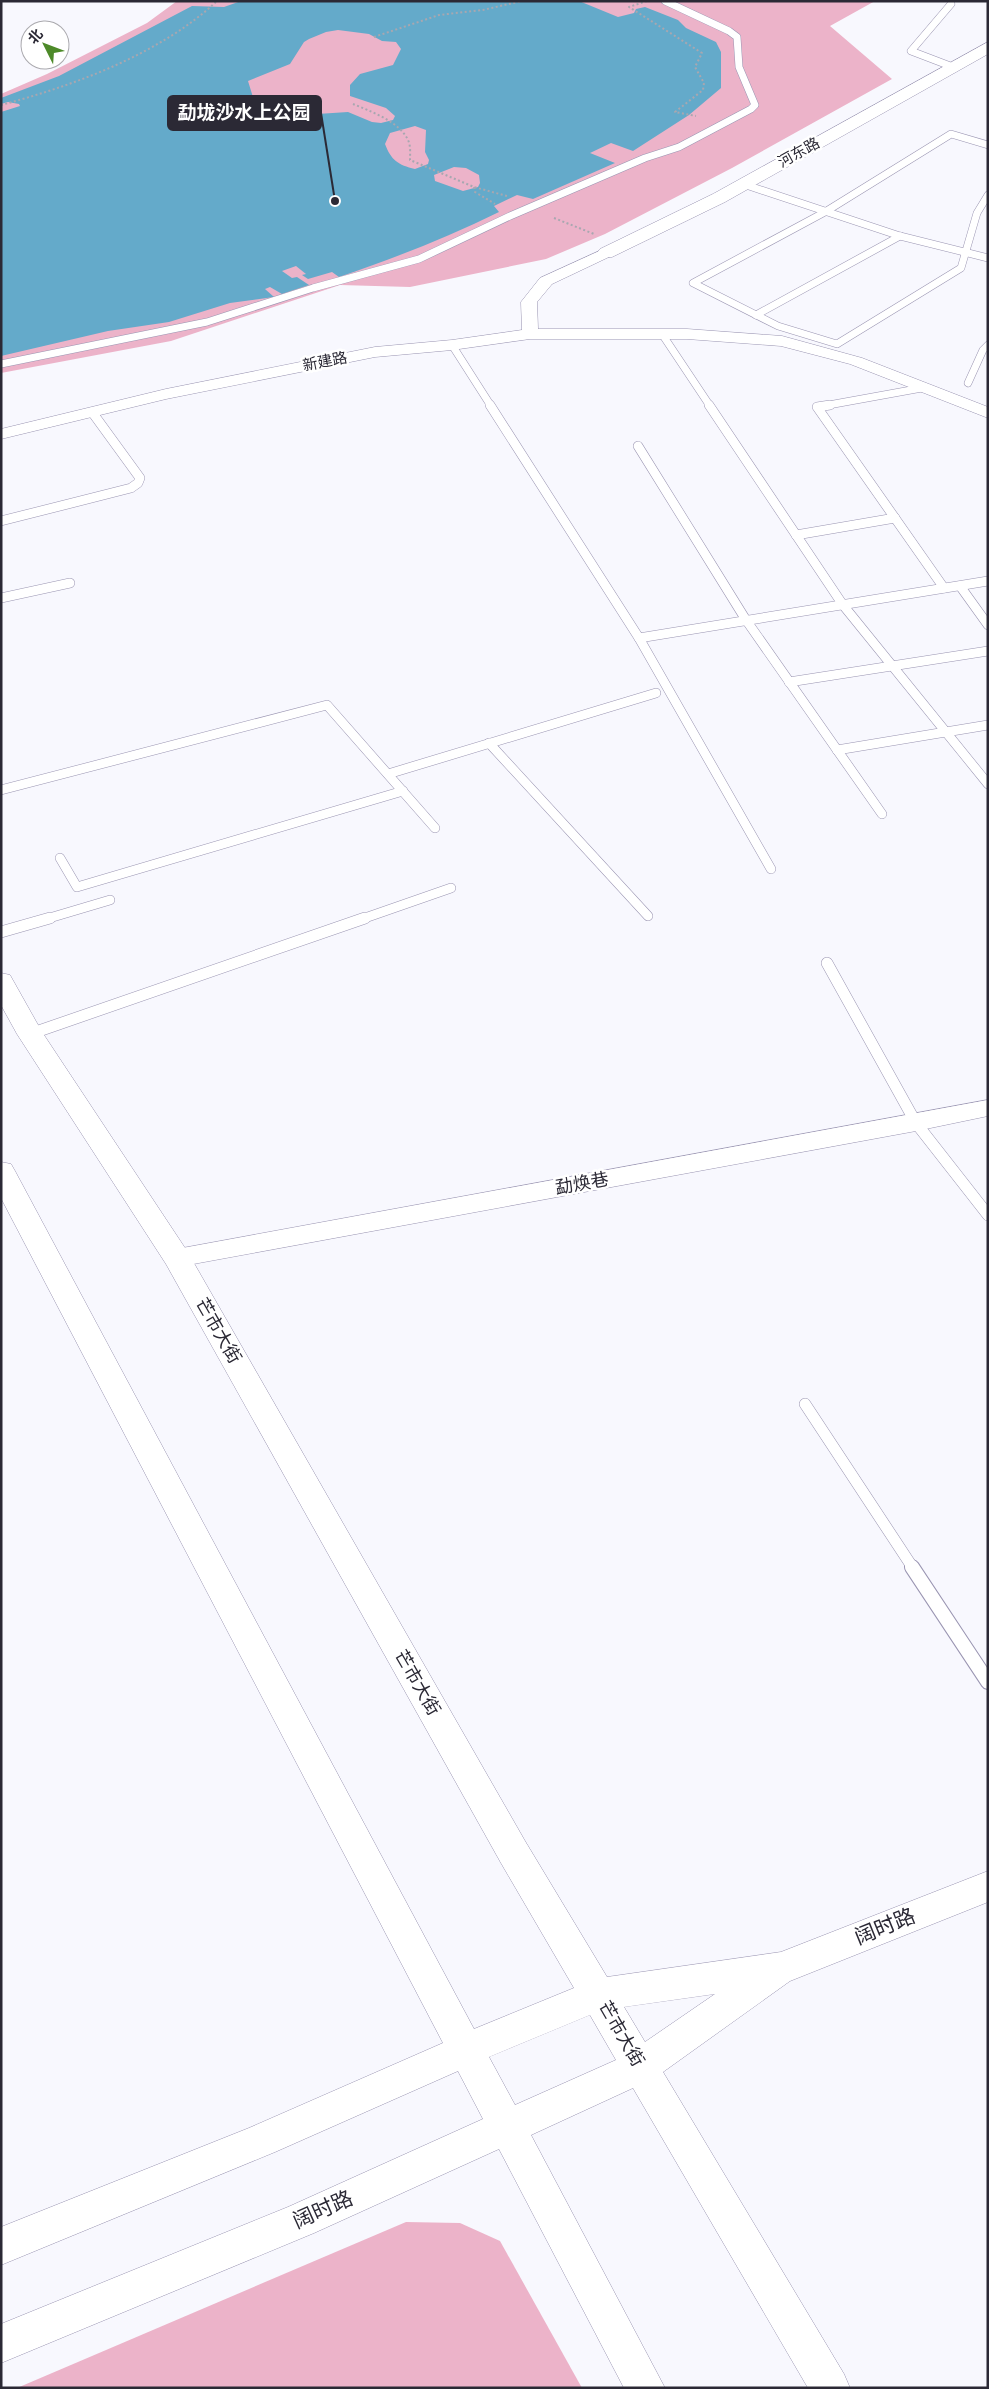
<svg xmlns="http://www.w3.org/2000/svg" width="989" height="2389" viewBox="0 0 989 2389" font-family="'Sofia Sans Condensed','Noto Sans SC',sans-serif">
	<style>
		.green { fill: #ecb3c9 }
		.water { fill: #64aaca; fill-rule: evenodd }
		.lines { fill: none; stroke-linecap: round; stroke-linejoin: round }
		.service-far3-casing { stroke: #9a95b2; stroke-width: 8 }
		.service-far2-casing { stroke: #9a95b2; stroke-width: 10 }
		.service-far1-casing { stroke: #9a95b2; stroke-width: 12 }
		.service-casing { stroke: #9a95b2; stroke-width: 16 }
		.minor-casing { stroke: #9a95b2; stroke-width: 1 }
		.tertiary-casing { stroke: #9a95b2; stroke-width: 1 }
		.secondary-casing { stroke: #9a95b2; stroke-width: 1 }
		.path { stroke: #a8a7b0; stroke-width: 2; stroke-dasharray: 2 2.5; stroke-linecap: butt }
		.service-far3 { stroke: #fff; stroke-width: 7 }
		.service-far2 { stroke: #fff; stroke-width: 9 }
		.service-far1 { stroke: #fff; stroke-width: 11 }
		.service { stroke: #fff; stroke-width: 14 }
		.minor { fill: #fff; fill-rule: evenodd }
		.tertiary { fill: #fff; fill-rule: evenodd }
		.secondary { fill: #fff; fill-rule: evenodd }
		.labels { text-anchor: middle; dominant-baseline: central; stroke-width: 5; stroke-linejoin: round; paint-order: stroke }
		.far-street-label { font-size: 15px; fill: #2b2935; stroke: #fff }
		.street-label { font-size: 18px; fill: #2b2935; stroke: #fff }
		.near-street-label { font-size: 21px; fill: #2b2935; stroke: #fff }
		.leader { fill: none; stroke: #2b2935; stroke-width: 2 }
		.callout-dot { fill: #2b2935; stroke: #fff; stroke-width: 2 }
		.callout { fill: #2b2935; stroke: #2b2935; stroke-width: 2 }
		.callout-label { font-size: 19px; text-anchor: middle; font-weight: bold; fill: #fff }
	</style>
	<rect width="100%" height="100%" fill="#f8f8fe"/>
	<g class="green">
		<path d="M177 1H875L830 26 892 79 732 168 605 234 546 259 410 287 340 285 171 341 1 373V94L47 74 147 23Z"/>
		<path d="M406 2222 460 2223 500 2241 582 2388H17Z"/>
	</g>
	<path class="water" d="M241 1H579L618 17 634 13 636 9 645 7 678 20 686 28 716 42 721 52V88L689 115 633 151 611 143 590 153 615 163 533 199 517 195 494 206 499 212C447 238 394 258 339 277L332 272 308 279 302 275 306 274 296 266 282 271 292 278 297 277 309 285 282 294 270 287 265 289 274 297 230 303 169 322 108 331 1 356V112L20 106 19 104 8 102 1 104V98L59 76 192 6 224 7ZM338 30 369 34 382 41 396 42 401 49 393 65 360 74 350 85V96L386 108 395 116 393 120 381 123 372 122 348 112 302 115 291 119 273 115 256 107 248 81 290 64 304 42 309 39 326 32ZM415 126 426 130 425 152 429 160 428 164 415 169C398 165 391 160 385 144L390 133ZM454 167 466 168 479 175 480 183 478 187 463 191 435 181 434 175Z"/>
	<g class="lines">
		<g class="service-far3-casing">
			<g id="service-far3">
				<path d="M951 4 911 51 953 67"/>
				<path d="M988 145 951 134 825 212 693 283 778 326 837 344 961 268 977 213 988 195"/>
				<path d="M743 184 900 236 988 258"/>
				<path d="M756 315 900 236"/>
				<path d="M662 334 710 406"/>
				<path d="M452 345 491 406"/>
				<path d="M1 364 207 322 313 288 419 259 510 216 645 158 679 147 751 109 755 105 739 67 737 37 729 31 665 1"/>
				<path d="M968 383 983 350 988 345"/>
				<path d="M823 406 922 388"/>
			</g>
		</g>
		<g class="service-far2-casing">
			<g id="service-far2">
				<path d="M490 405 639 638 771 869"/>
				<path d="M709 405 843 605 988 784"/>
				<path d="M830 405 817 407 944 588"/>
				<path d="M638 446 746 620 882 814"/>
				<path d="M1 521 131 488 138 483 140 478 92 412"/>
				<path d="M796 535 895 518"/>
				<path d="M960 586 988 625"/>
				<path d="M1 598 70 583"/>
				<path d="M639 638 988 581"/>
				<path d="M789 682 988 651"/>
				<path d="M489 743 648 916"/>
				<path d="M837 750 988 725"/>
				<path d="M388 774 656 693"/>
				<path d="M1 790 327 705 435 828"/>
				<path d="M60 858 77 887 403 791"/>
				<path d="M46 919 110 900"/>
				<path d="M362 919 451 888"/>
			</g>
		</g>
		<g class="service-far1-casing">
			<g id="service-far1">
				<path d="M1 932 50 918"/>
				<path d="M827 963 916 1123 988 1215"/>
				<path d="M30 1034 365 918"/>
				<path d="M805 1404 913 1568"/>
			</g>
		</g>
		<g class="service-casing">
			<path id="service" d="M912 1567 988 1682"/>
		</g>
		<g class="minor-casing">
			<g id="minor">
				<path d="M606 248 614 253 611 256 552 284 537 302 538 329H687L782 336 862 358 988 407V418L850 364 781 346 687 339H530L452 350 375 357 166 399 1 439V429L166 389 375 347 452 340 522 330 521 302 540 278Z"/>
				<path d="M988 1100V1116L916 1131 177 1267 168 1264 165 1258 168 1252 177 1249Z"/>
			</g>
		</g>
		<g class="tertiary-casing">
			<path id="tertiary" d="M988 42V54L725 202 612 257H600L597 253 600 249 713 194Z"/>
		</g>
		<g class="secondary-casing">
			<path id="secondary" d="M1 973 10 975 42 1032 187 1251 525 1841 607 1977 781 1952 988 1871V1902L790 1981 663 2072 844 2374 850 2388H808L633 2088 531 2135 665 2388H624L499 2149 314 2233 1 2363V2324L288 2207 483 2119 458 2071 275 2152 1 2265V2227L249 2128 443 2043 1 1198V1162L11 1164 15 1171 474 2029 574 1988 501 1863 166 1264 17 1034 1 1005ZM715 1994 645 2042 624 2007ZM590 2015 616 2060 515 2105 489 2057Z"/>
		</g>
		<g class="path">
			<path d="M647 1 629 7 702 53 695 67 704 83 703 90 675 112 696 116"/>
			<path d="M374 37 439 15 483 10 522 1"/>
			<path d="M353 104C370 111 400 122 408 140 411 146 410 154 410 160L474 187 507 196"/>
			<path d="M1 105C73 86 162 53 217 1"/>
			<path d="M474 187 475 192 495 204"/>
			<path d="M554 218 594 234"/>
		</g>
		<use href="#service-far3" class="service-far3"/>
		<use href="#service-far2" class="service-far2"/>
		<use href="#service-far1" class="service-far1"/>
		<use href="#service" class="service"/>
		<use href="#minor" class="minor"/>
		<use href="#tertiary" class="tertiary"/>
		<use href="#secondary" class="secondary"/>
	</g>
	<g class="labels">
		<g class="far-street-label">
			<text transform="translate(799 153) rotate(-29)">河东路</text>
			<text transform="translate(325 362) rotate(-11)">新建路</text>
		</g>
		<g class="street-label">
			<text transform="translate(582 1184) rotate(-10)">勐焕巷</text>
			<text transform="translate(218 1331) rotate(60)">芒市大街</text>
			<text transform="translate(417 1683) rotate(60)">芒市大街</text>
			<text transform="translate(621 2034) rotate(60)">芒市大街</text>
		</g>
		<g class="near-street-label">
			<text transform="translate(885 1927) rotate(-22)">阔时路</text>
			<text transform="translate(323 2210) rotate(-24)">阔时路</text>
		</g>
	</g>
	<path class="leader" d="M335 201L321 113"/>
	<circle class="callout-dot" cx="335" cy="201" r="5"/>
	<rect class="callout" x="168" y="96" width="153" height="34" rx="5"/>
	<g class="callout-label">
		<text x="244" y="119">勐垅沙水上公园</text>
	</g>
	<rect width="989" height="2389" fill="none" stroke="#2b2935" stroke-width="5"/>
	<g transform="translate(45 45) rotate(312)"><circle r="24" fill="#ffffff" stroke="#aaa9ae"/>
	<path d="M0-4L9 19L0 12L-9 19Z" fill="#4d8a29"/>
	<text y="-8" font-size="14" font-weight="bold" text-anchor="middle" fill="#2b2935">北</text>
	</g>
</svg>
